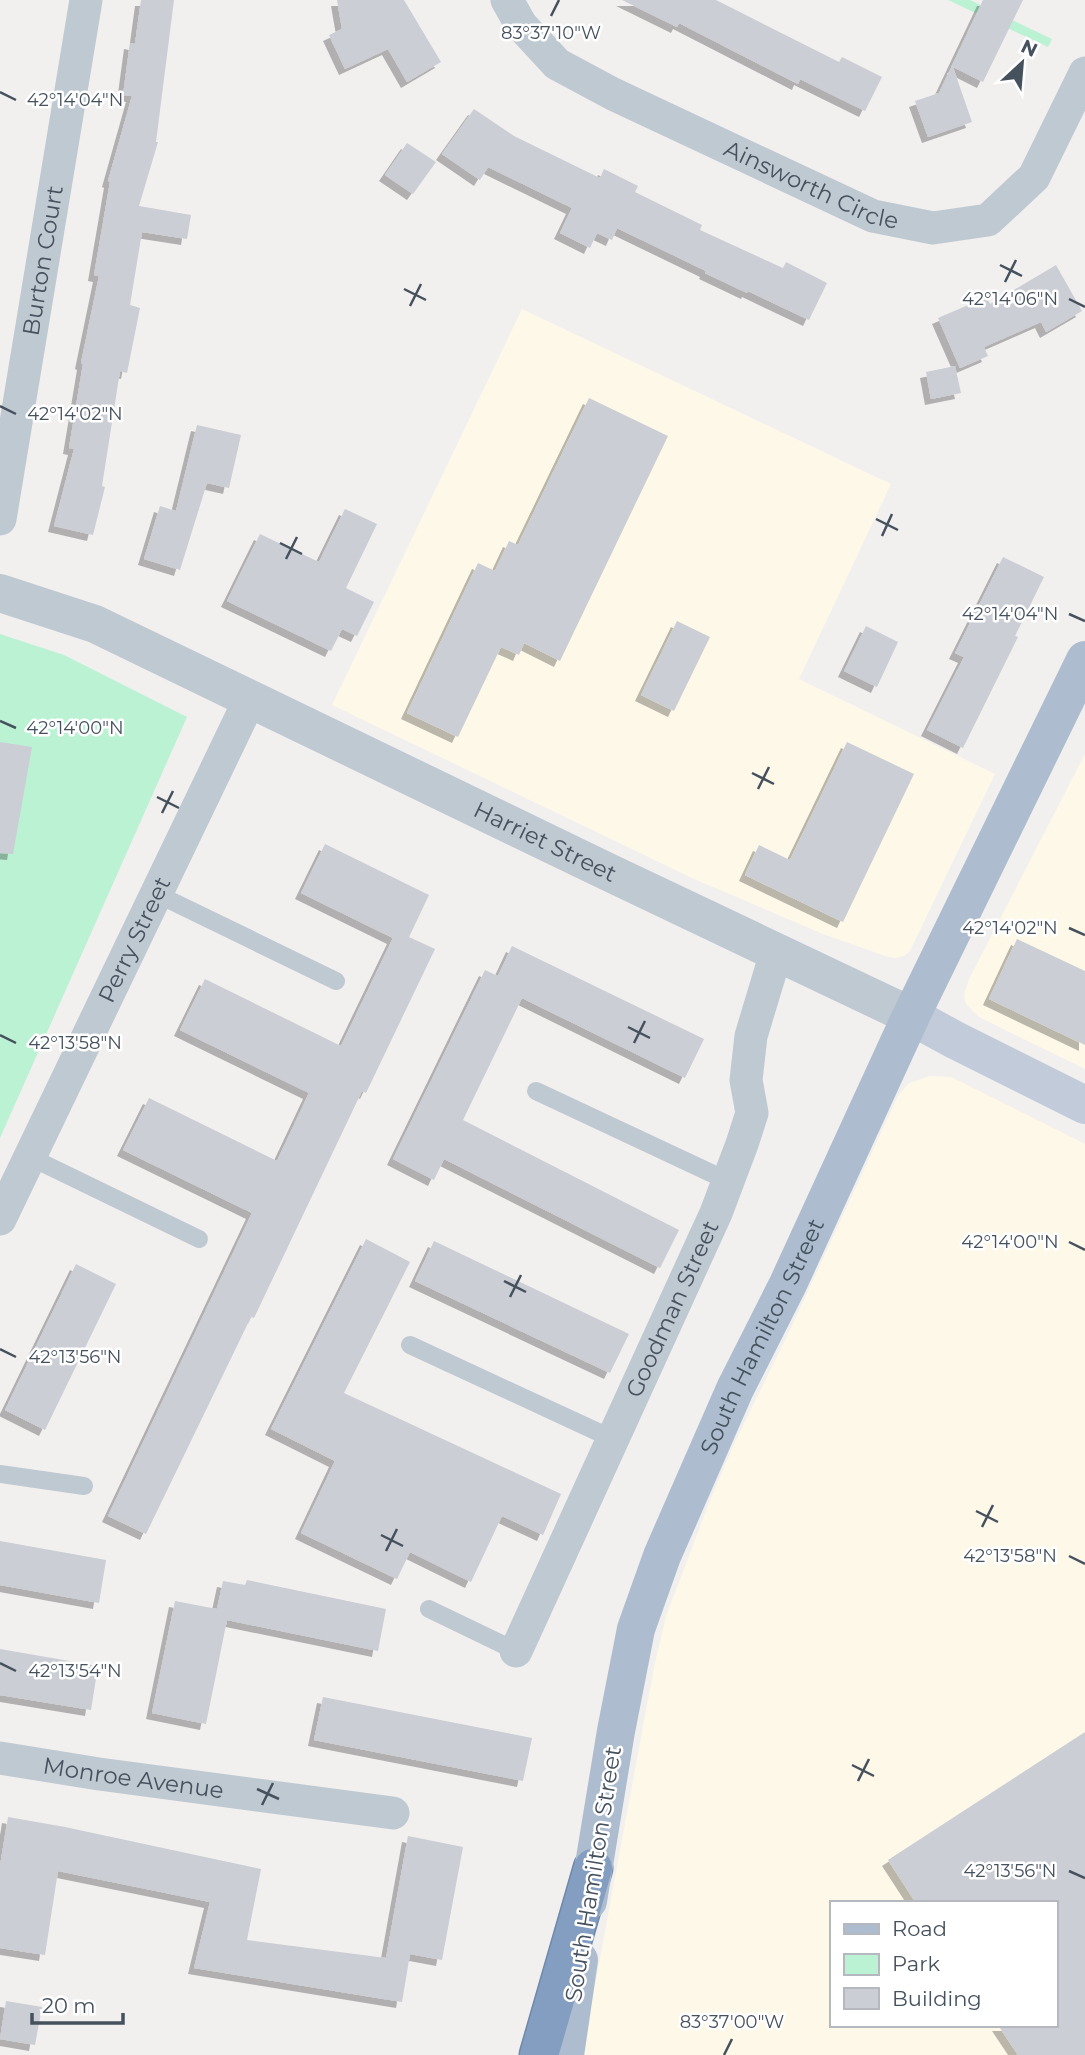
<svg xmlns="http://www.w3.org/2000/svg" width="1085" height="2055" viewBox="0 0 1085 2055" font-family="Montserrat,sans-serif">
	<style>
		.commercial { fill: #fdf8e8; fill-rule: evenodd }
		.green { fill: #bbf2d3 }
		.building { fill: #cbced4; filter: url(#shadow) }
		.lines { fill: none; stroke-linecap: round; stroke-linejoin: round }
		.motorway-casing { stroke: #6f89ac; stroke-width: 41 }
		.service { stroke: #bfc9d2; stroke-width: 18 }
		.minor { stroke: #bfc9d2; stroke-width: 33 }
		.tertiary { stroke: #bfc9d2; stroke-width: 38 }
		.secondary { stroke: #c1cbd9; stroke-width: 38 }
		.primary { stroke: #adbdcf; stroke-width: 38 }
		.motorway { stroke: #849ec1; stroke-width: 38 }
		.ticks { fill: none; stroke: #46515e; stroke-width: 2.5 }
		.labels { text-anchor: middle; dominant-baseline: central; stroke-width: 5; stroke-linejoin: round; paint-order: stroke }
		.street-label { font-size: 23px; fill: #46515e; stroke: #fff }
		.ticks-label { font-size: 18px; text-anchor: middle; fill: #46515e; stroke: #fff; stroke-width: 5; stroke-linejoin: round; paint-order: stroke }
	</style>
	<defs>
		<filter id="shadow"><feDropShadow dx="-6" dy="6" stdDeviation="0" flood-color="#0004"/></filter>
	</defs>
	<rect width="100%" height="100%" fill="#f2efef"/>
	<g class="commercial">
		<path d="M522 309 891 484 799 679 995 774 910 951 904 956 897 958 888 957 823 934 694 879 332 705Z"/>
		<path d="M1085 754V1069L979 1017 966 1004 964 995 969 979Z"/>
		<path d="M930 1076 951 1077 1085 1144V2055H582L654 1667 666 1616 711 1498 734 1444 790 1330 898 1096 909 1083ZM831 1903H1055V2025H831Z"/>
	</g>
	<g class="green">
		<path d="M948 0H970L1052 39 1048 47Z"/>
		<path d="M0 634 64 655 187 717 0 1138Z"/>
	</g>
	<g class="building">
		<path d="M141 0H174L156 142H158L139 206 191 215 187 239 142 232 130 305 140 308 127 373 120 371 102 486 105 487 93 535 54 526 74 449 69 448 83 364 81 363 99 276 94 275 110 182 108 181 132 96 123 95 130 43 135 44Z"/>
		<path d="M337 0H404L441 62 407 82 388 49 345 69 329 35 342 29Z"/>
		<path d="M622 0H716L839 62 842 57 882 77 865 111 800 79 798 84 679 23 677 27Z"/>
		<path d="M983 0H1023L983 82 953 67 972 122 928 137 915 101 939 93Z"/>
		<path d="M474 109 514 136 600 178 604 169 638 186 635 192 702 225 700 230 783 268 786 262 827 283 809 320 748 291 747 293 705 273 706 271 617 228 612 240 597 233 590 248 560 233 572 208 488 167 480 180 442 154Z"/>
		<path d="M407 143 436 162 413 194 385 175Z"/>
		<path d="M1056 265 1082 311 1046 332 1041 322 984 347 988 356 960 368 938 318 987 297 990 304Z"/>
		<path d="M955 366 961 393 931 399 926 372Z"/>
		<path d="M589 398 668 436 560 661 524 643 519 655 501 647 458 737 407 713 478 563 495 571 509 541 518 545Z"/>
		<path d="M197 425 241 435 229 488 207 483 180 570 144 559 160 506 176 511Z"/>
		<path d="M345 509 377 524 346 588 374 602 357 636 342 629 331 651 227 601 260 534 319 562Z"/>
		<path d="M1003 557 1044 577 1015 636 1018 637 963 748 927 730 964 657 955 653Z"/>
		<path d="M677 621 710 637 674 711 641 695Z"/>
		<path d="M866 626 898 642 877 687 844 671Z"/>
		<path d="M0 742 32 747 13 854 0 853Z"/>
		<path d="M847 742 914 774 843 922 745 875 759 845 790 860Z"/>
		<path d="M325 844 429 895 409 937 435 949 366 1093 362 1091 254 1318 251 1317 146 1534 108 1516 252 1213 123 1150 149 1098 277 1161 309 1093 180 1030 205 979 341 1046 393 938 301 893Z"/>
		<path d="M1017 939 1085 971V1045L989 999Z"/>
		<path d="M512 946 704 1039 685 1078 522 998 463 1120 679 1230 660 1268 444 1159 434 1180 393 1159 485 970 498 976Z"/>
		<path d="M366 1239 410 1262 344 1393 561 1494 543 1535 502 1516 471 1582 410 1552 397 1579 301 1533 335 1461 271 1429Z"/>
		<path d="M434 1241 629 1334 610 1373 415 1281Z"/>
		<path d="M76 1264 116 1284 45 1430 5 1410Z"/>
		<path d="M0 1541 106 1560 99 1603 0 1585Z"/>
		<path d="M247 1580 386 1609 378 1651 227 1620 206 1724 152 1713 175 1601 217 1609 223 1581 245 1585Z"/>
		<path d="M0 1649 98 1666 91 1710 0 1695Z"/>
		<path d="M323 1697 532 1738 523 1781 314 1740Z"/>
		<path d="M1085 1732V2055H1018L998 2025H1055V1903H916L888 1860Z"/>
		<path d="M8 1817 65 1827 261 1869 247 1940 386 1958 408 1836 463 1847 442 1960 410 1954 402 2002 194 1968 210 1902 58 1871 45 1955 0 1948V1866Z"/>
		<path d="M6 2001 42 2007 35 2045 0 2039Z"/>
	</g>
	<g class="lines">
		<g class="motorway-casing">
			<path id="motorway" d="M539 2055 593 1868"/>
		</g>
		<g class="service">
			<path d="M157 894 336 981"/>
			<path d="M536 1091 728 1181"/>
			<path d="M30 1157 199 1239"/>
			<path d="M410 1345 613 1439"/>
			<path d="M0 1474 84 1486"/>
			<path d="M429 1609 516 1651"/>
		</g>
		<g class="minor">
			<path id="s1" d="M507 0 521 25 557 64 613 94 873 216 933 228 988 220 1034 177 1085 73"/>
			<path id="s2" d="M0 519 86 0"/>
			<path id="s3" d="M0 1219 250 699"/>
			<path id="s4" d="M516 1651 716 1213 742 1144 752 1113 746 1080 751 1036 776 953"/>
			<path id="s5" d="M0 1758 99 1774 393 1813"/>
		</g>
		<path class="tertiary" id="s6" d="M0 593 95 624 606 871 911 1016"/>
		<path class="secondary" d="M911 1016 955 1040 1085 1105"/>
		<g class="primary">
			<path id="s7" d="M588 1901 616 1731 636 1629 662 1556 735 1389 788 1284 911 1016 1085 660"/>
			<path d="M565 2055 579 1960"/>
		</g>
		<use href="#motorway" class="motorway"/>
	</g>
	<path class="ticks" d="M551 16 559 0M0 92 16 100M1000 265 1022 276M1005 282 1016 260M404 289 426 300M1069 299 1085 307M410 306 421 284M0 406 16 414M876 519 898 530M882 536 892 514M280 543 302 554M286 559 297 537M1069 614 1085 621M0 721 16 728M752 773 774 784M758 789 769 767M157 797 179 808M162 813 173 791M1069 928 1085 935M628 1027 650 1038M0 1035 16 1043M634 1043 645 1021M1069 1242 1085 1250M504 1281 526 1292M510 1297 521 1275M0 1349 16 1357M976 1511 998 1522M982 1527 993 1505M381 1535 403 1546M386 1551 397 1529M1069 1556 1085 1564M0 1663 16 1671M852 1765 874 1776M858 1781 869 1759M257 1789 279 1799M262 1805 273 1783M1069 1871 1085 1878M724 2055 732 2039"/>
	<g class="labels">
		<g class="street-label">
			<text stroke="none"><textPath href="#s1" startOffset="364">Ainsworth Circle</textPath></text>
			<text stroke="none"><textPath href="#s2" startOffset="262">Burton Court</textPath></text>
			<text stroke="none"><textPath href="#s6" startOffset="600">Harriet Street</textPath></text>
			<text stroke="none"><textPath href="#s3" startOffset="310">Perry Street</textPath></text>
			<text stroke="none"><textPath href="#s4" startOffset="376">Goodman Street</textPath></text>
			<text stroke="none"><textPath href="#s7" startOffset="595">South Hamilton Street</textPath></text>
			<text stroke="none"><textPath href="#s5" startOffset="135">Monroe Avenue</textPath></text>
			<text transform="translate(593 1874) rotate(-81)">South Hamilton Street</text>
		</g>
	</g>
	<g class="ticks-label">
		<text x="551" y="39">83°37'10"W</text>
		<text x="75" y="106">42°14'04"N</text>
		<text x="1010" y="305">42°14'06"N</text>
		<text x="75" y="420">42°14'02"N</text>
		<text x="1010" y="620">42°14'04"N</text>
		<text x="75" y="734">42°14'00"N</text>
		<text x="1010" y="934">42°14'02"N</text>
		<text x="75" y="1049">42°13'58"N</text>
		<text x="1010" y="1248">42°14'00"N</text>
		<text x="75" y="1363">42°13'56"N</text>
		<text x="1010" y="1562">42°13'58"N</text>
		<text x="75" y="1677">42°13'54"N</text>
		<text x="1010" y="1877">42°13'56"N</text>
		<text x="732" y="2028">83°37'00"W</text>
	</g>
	<rect x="830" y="1901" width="228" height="126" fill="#ffffff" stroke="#b5b9bf" stroke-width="2"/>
	<rect x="844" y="1924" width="35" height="10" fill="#adbdcf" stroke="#b5b9bf" stroke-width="2"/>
	<text x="892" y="1936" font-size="21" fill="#46515e">Road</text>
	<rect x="844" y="1954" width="35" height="21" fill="#bbf2d3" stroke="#b5b9bf" stroke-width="2"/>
	<text x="892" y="1971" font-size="21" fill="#46515e">Park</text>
	<rect x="844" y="1988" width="35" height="21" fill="#cbced4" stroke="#b5b9bf" stroke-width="2"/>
	<text x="892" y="2006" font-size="21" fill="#46515e">Building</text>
	<g transform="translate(1022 63) rotate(26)" stroke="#ffffff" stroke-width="5" paint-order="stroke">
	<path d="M0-5L12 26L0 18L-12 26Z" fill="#46515e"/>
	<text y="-10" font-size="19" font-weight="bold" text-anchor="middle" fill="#46515e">N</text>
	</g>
	<path d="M32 2013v10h91v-10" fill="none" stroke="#46515e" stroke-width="3.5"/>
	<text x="42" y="2013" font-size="21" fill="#46515e" stroke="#ffffff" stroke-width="5" paint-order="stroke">20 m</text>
</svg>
